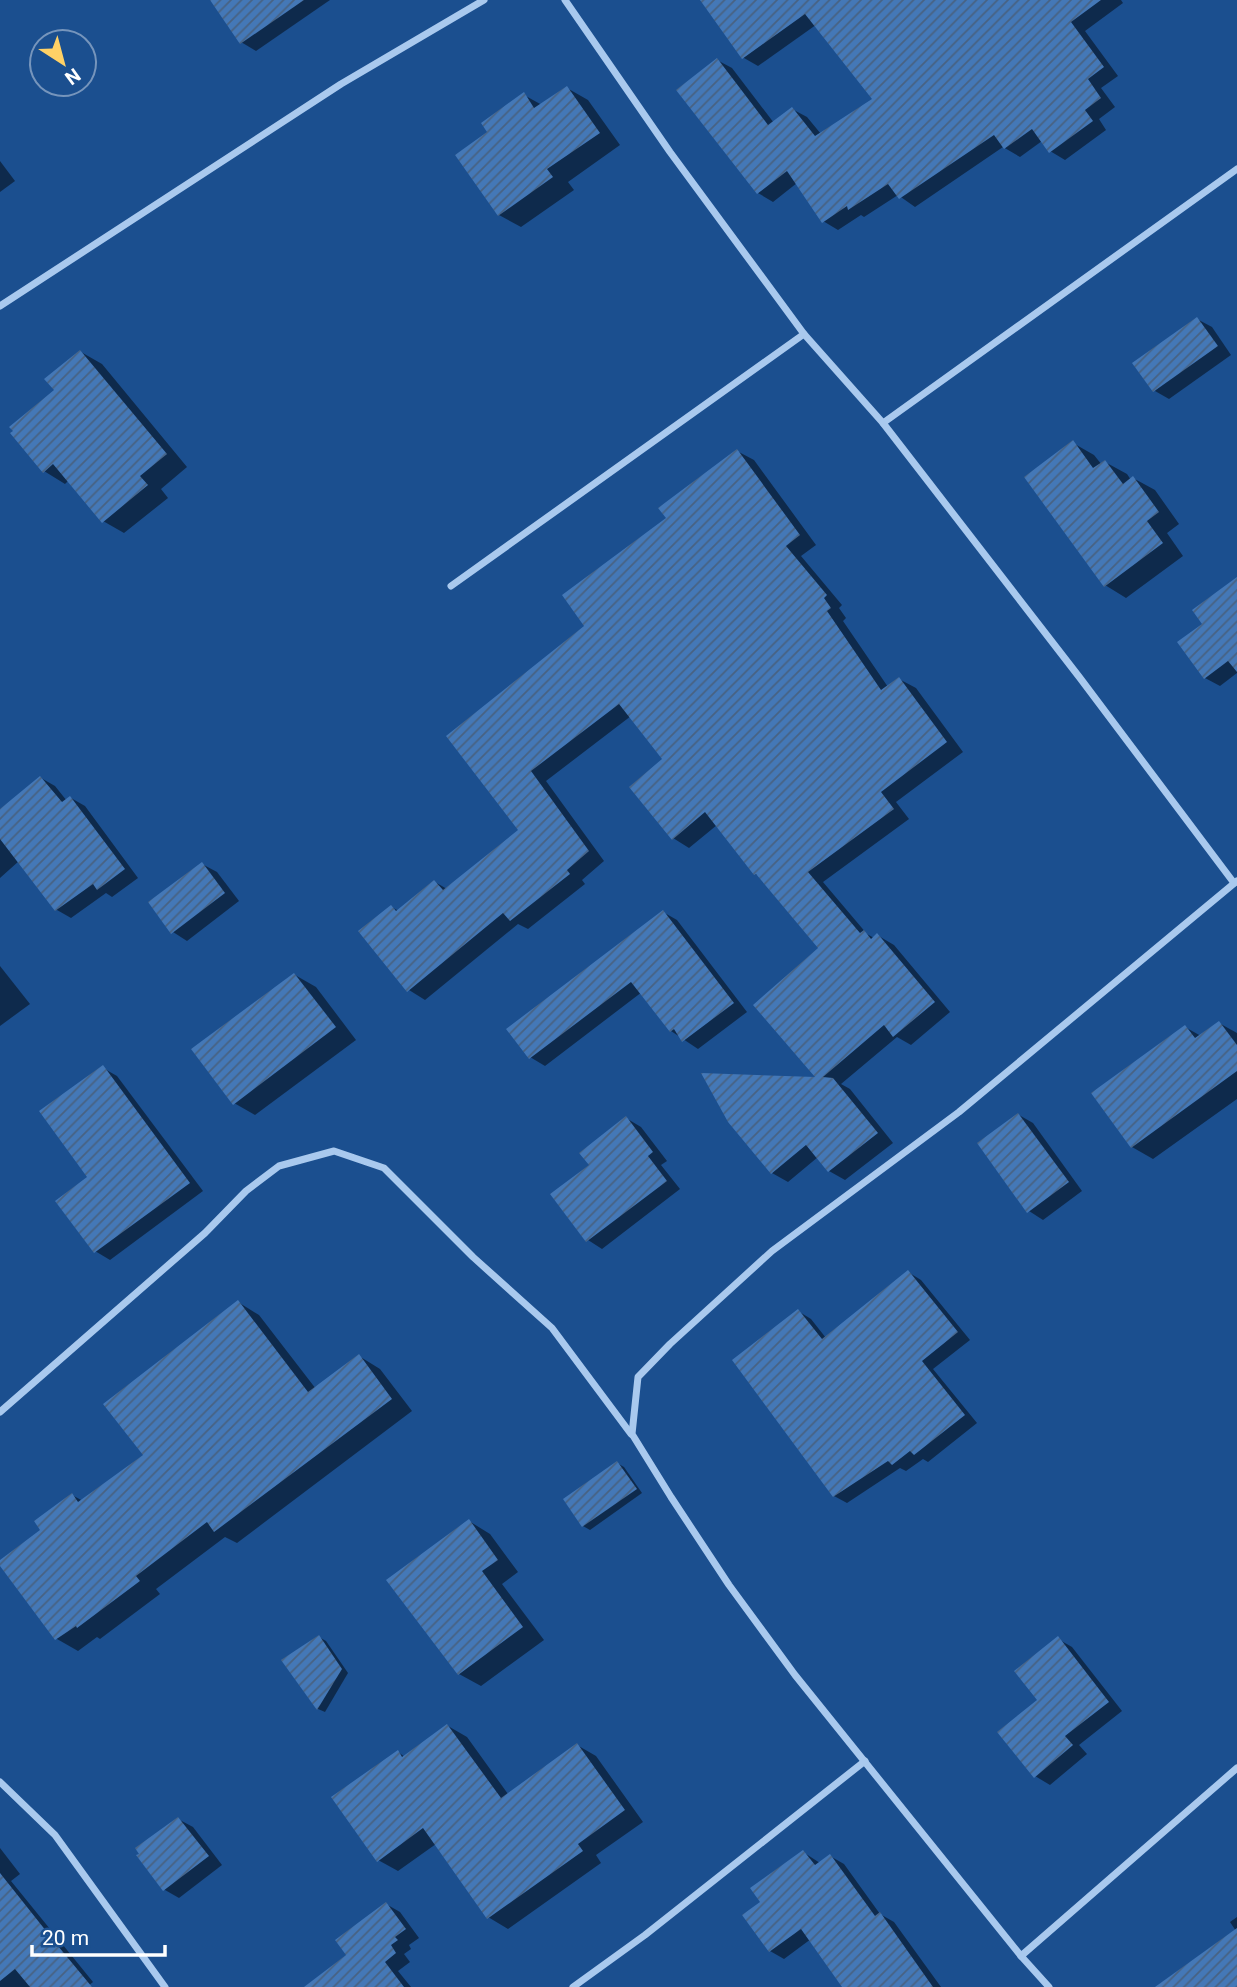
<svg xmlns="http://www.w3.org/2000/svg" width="1237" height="1987" viewBox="0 0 1237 1987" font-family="Roboto,sans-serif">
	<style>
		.shadow { fill: #0007 }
		.building { fill: url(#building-hatch) }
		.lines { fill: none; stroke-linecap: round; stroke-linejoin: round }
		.street { stroke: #a9c9ee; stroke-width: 7 }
	</style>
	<defs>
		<pattern id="building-hatch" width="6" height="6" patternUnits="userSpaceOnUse" patternTransform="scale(1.75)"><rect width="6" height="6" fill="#4478b7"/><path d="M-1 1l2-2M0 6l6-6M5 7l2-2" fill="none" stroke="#486282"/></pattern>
	</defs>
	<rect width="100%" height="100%" fill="#1b4f8f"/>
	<g class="shadow">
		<path d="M212 0H330L256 51 241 42Z"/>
		<path d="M703 0H830L837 10 758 66 744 58Z"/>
		<path d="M879 0H1121L1123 3 1085 31 1118 76 1101 88 1115 107 1099 119 1106 130 1065 160 1050 151 1042 141 1020 157 1003 147 915 207 898 195 864 217 861 215 838 230 823 221 797 183 773 202 758 193 717 60 732 68 774 123 792 109 807 117 821 134 874 100Z"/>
		<path d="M567 88 588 100 620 145 568 182 574 190 521 227 499 215 458 155 490 132 524 95 542 105Z"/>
		<path d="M0 161 15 181 0 192Z"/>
		<path d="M1197 319 1212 327 1231 355 1169 399 1155 391Z"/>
		<path d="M81 352 102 364 187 467 161 489 168 498 124 533 103 521 69 480 65 484 44 471 15 431 56 391Z"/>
		<path d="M1073 443 1094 455 1102 465 1105 462 1127 474 1131 480 1133 478 1155 490 1179 524 1167 533 1183 556 1126 598 1105 585Z"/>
		<path d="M737 451 754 460 816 545 801 556 842 605 839 608 846 618 843 621 888 687 899 679 916 688 963 752 896 802 909 819 823 882 867 934 874 938 877 935 894 945 950 1012 911 1045 897 1037 841 1084 850 1089 893 1143 845 1180 829 1171 818 1157 788 1182 772 1173 819 1079 821 948 761 877 755 874 717 825 689 848 673 838 665 759 631 716 546 781 604 861 582 880 585 884 528 929 518 924 425 1000 409 990 391 907 399 911 435 882 447 889 521 831 449 736 587 626 668 519Z"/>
		<path d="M1237 592V673L1220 686 1205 678 1204 624Z"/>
		<path d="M41 778 55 786 67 801 71 798 85 806 138 878 112 897 106 893 71 918 57 910 19 861 0 878V811Z"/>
		<path d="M202 864 217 872 239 901 187 941 173 932Z"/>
		<path d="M663 912 677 920 747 1012 698 1049 671 1031 642 992 545 1066 530 1057Z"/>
		<path d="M0 966 30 1004 0 1026Z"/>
		<path d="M295 975 316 987 356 1040 255 1115 234 1103Z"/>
		<path d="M1219 1023 1237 1033V1099L1153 1159 1132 1147 1185 1027 1201 1036Z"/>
		<path d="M103 1068 117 1076 203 1191 110 1260 95 1251 89 1178Z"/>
		<path d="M1019 1115 1033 1123 1082 1191 1043 1220 1029 1211Z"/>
		<path d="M626 1118 641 1127 667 1161 661 1165 680 1189 602 1249 588 1240 591 1165Z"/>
		<path d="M908 1272 921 1280 970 1340 933 1369 977 1423 928 1462 923 1459 906 1471 900 1468 847 1503 834 1496 798 1311 811 1319 826 1338Z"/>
		<path d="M238 1302 259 1315 316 1389 359 1356 380 1369 412 1411 237 1543 225 1537 156 1589 160 1594 100 1639 97 1637 78 1651 57 1639 0 1562 42 1530 72 1495 83 1501 145 1455Z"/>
		<path d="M617 1463 624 1467 642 1493 590 1530 583 1526Z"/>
		<path d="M469 1521 490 1534 518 1572 502 1584 544 1640 481 1686 459 1674 389 1581Z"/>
		<path d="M319 1637 326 1641 348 1673 325 1712 318 1709 283 1660Z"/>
		<path d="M1058 1639 1072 1647 1122 1711 1079 1745 1087 1754 1050 1785 1035 1776 1040 1700Z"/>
		<path d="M448 1726 467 1737 508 1794 577 1745 596 1756 643 1822 596 1855 601 1863 508 1929 488 1917 436 1844 398 1871 378 1860 398 1752 405 1757Z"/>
		<path d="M178 1819 193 1827 222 1865 179 1898 165 1890 139 1856Z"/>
		<path d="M0 1848 20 1874 11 1881 93 1982 87 1987H0Z"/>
		<path d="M803 1852 820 1863 830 1856 844 1864 880 1914 894 1922 941 1987H844L811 1939 784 1959 770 1951 762 1903Z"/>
		<path d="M386 1904 400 1912 419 1938 409 1945 411 1949 404 1954 410 1962 398 1971 411 1987H307L349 1956Z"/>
		<path d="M1237 1917V1987H1199L1236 1931 1230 1922Z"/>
	</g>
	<g class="building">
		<path d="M210 0H304L240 44Z"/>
		<path d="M700 0H1101L1071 22 1104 67 1088 79 1101 98 1085 110 1093 121 1049 153 1032 129 1004 149 994 135 899 199 888 184 848 210 847 206 822 223 787 171 757 194 676 90 717 58 768 125 792 107 815 136 872 99 805 14 742 59Z"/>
		<path d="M567 86 600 133 547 169 553 177 498 216 455 155 487 132 481 123 524 92 534 108Z"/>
		<path d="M1197 317 1218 346 1153 392 1132 363Z"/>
		<path d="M80 350 167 454 140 476 148 485 102 523 53 464 43 473 10 433 13 431 9 427 54 390 44 379Z"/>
		<path d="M1073 440 1093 468 1105 460 1123 484 1133 476 1159 512 1147 521 1163 543 1104 587 1024 477Z"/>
		<path d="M737 449 800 535 786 546 827 595 824 598 831 608 827 611 881 690 899 677 947 742 881 792 894 809 808 872 860 933 864 930 871 939 877 933 935 1002 893 1037 884 1025 823 1077 833 1078 878 1133 828 1172 806 1145 771 1174 728 1122 701 1073 815 1077 753 1005 818 948 756 874 754 875 705 812 672 840 629 787 662 759 619 704 531 771 589 851 567 870 570 874 510 921 503 913 407 992 358 931 391 905 396 911 434 880 443 890 518 830 446 736 584 626 562 595 666 518 658 508Z"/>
		<path d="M1237 577V672L1228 661 1204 679 1177 642 1202 624 1192 610Z"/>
		<path d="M40 776 62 802 70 796 125 869 97 890 93 884 55 911 0 839V809Z"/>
		<path d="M202 862 225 893 171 934 148 902Z"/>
		<path d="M663 910 734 1003 682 1042 674 1029 670 1032 631 982 529 1059 506 1029Z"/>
		<path d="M294 973 336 1027 233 1105 191 1049Z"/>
		<path d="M1219 1021 1237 1045V1071L1131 1148 1091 1093 1185 1025 1195 1038Z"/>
		<path d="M103 1065 190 1183 94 1253 55 1201 87 1177 39 1111Z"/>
		<path d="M1018 1113 1069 1182 1027 1213 977 1143Z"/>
		<path d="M626 1116 653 1152 648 1156 667 1181 586 1242 550 1194 589 1165 579 1153Z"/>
		<path d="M908 1270 958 1332 922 1361 965 1415 914 1455 910 1451 892 1465 888 1461 833 1497 732 1360 798 1309 822 1339Z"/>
		<path d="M238 1300 308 1392 359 1354 392 1399 214 1532 207 1522 136 1576 140 1581 77 1628 76 1626 55 1640 0 1566V1560L40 1530 34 1521 72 1493 78 1502 143 1455 103 1404Z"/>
		<path d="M617 1461 637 1489 582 1527 563 1499Z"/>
		<path d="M469 1519 498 1560 482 1571 523 1627 458 1675 386 1580Z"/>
		<path d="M319 1635 342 1669 317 1710 281 1660Z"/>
		<path d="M1058 1636 1109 1702 1065 1736 1073 1745 1034 1778 997 1732 1037 1700 1014 1671Z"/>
		<path d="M447 1724 501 1798 577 1743 625 1810 578 1844 583 1851 487 1919 423 1828 377 1862 331 1797 398 1750 402 1757Z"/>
		<path d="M178 1817 209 1856 163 1891 136 1855 139 1854 135 1848Z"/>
		<path d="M803 1850 815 1865 830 1854 875 1916 880 1912 933 1987H842L801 1929 769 1952 742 1915 760 1902 750 1888Z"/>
		<path d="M0 1873 58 1946 92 1987H30L15 1969 0 1981Z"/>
		<path d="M386 1902 406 1929 395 1937 398 1940 391 1945 396 1953 385 1962 404 1987H304L346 1955 335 1940Z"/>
		<path d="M1237 1928V1987H1155Z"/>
	</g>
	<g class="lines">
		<g class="street">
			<path d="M565 0 670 152 804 334 883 423 1080 678 1234 883"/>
			<path d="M0 306 341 84 484 0"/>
			<path d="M883 423 1237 169"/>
			<path d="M451 586 804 334"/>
			<path d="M0 1412 205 1233 246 1191 279 1166 334 1151 384 1168 473 1257 552 1328 631 1434"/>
			<path d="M0 1782 55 1835 165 1987"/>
			<path d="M1021 1956 795 1675 729 1585 671 1497 632 1434 638 1377 670 1344 772 1251 959 1112 1237 881"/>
			<path d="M573 1987 645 1935 865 1761"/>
			<path d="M1049 1987 1021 1956 1237 1768"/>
		</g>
	</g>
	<g transform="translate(63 63) rotate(144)"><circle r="33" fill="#1b4f8f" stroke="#7695bc" stroke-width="2"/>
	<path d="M0-5L12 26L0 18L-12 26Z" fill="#ffd166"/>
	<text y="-10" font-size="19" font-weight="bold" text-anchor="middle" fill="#ffffff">N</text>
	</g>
	<path d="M32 1945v10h133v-10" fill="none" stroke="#ffffff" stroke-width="3.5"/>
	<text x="42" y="1945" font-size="21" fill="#ffffff" stroke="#1b4f8f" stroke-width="5" paint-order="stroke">20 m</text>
</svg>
